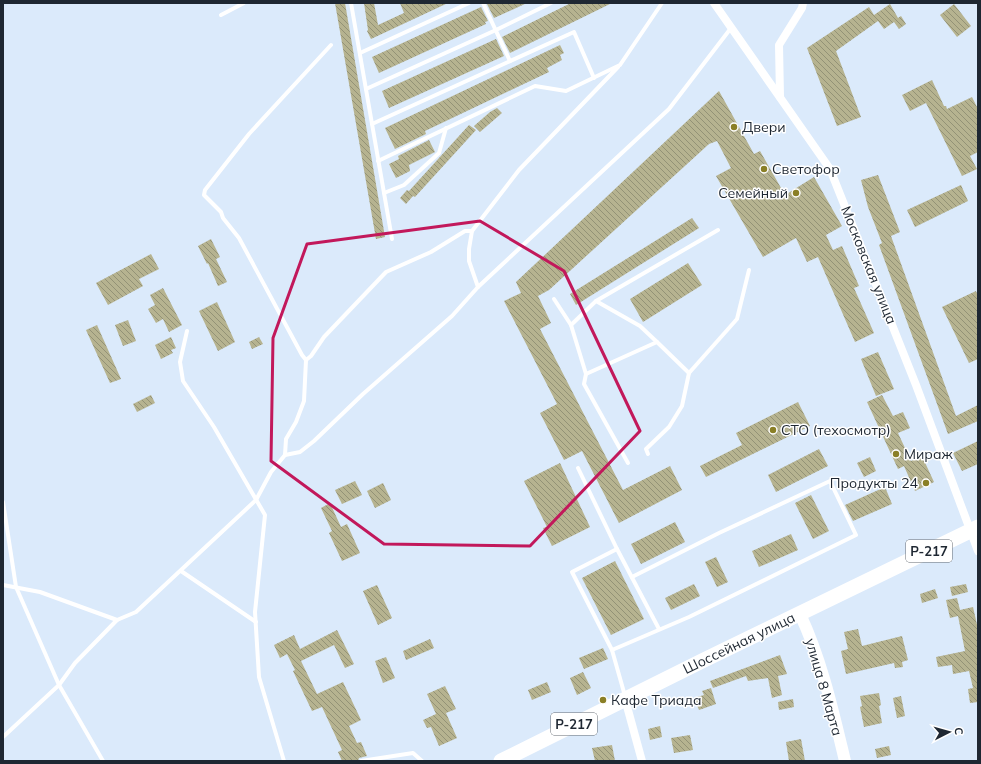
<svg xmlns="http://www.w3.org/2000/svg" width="981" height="764" viewBox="0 0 981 764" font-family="Mulish,sans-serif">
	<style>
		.building { fill: url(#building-back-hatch) }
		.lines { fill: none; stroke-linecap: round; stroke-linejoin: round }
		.lane { stroke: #fff; stroke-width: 4 }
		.street { stroke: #fff; stroke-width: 8 }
		.secondary { stroke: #fff; stroke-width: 12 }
		.highway { stroke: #fff; stroke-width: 15 }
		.marked { fill: none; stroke: #c2185b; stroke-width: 3; stroke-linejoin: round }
		.poi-dot { fill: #8a7f26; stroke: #fff; stroke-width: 1.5 }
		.labels { text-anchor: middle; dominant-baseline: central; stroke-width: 3; stroke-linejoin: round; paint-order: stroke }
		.shield { fill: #fff; stroke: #626870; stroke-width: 1 }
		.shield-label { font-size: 13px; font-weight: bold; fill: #1e2732 }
		.poi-label { font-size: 14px; fill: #1e2732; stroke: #fff; text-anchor: start }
		.street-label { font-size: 14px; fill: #1e2732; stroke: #fff }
	</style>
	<defs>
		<pattern id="building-back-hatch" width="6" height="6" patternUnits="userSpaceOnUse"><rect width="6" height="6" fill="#b6b390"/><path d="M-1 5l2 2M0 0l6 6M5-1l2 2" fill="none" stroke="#939276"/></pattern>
	</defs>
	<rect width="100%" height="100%" fill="#dbeafb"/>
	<g class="building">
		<path d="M335 3H345L385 237 376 239Z"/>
		<path d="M364 3H374L378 25 404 13 400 3H448L371 39 367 31 368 30Z"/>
		<path d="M489 3H527L494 18 487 4Z"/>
		<path d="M571 3H612L510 53 502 37Z"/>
		<path d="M890 4 898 18 901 16 906 24 899 29 894 22 884 29 878 21 836 51 861 117 837 126 807 48 869 7 874 15Z"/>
		<path d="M954 4 971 26 957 37 940 15Z"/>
		<path d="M481 7 488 21 485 22 486 24 379 73 372 57Z"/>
		<path d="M496 39 504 56 389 108 382 91Z"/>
		<path d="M560 45 564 53 560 55 562 60 547 68 549 72 425 131 426 134 395 149 385 128Z"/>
		<path d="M932 80 944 106H946L947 109 972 97 978 109V152L970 156 977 169 962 176 926 103 910 111 902 95Z"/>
		<path d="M719 91 754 154 760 151 785 195 814 177 842 226 826 235 833 250 842 246 859 286 854 288 874 333 855 342 818 257 807 262 796 238 763 257 716 176 731 168 717 141 709 144 549 290 538 296 551 323 540 329 623 490 670 466 682 490 619 523 582 451 564 460 540 413 557 404 504 301 521 293 516 282Z"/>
		<path d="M497 108 502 113 480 132 474 126 490 112Z"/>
		<path d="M469 125 476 130 415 197 413 196 406 204 400 198 407 190 409 191Z"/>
		<path d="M429 140 435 152 409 165 410 171 396 178 389 164 399 159 398 156Z"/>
		<path d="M878 175 900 232 891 236 956 416 978 405V421L948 434 879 245 882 243 868 207 861 180Z"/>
		<path d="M961 185 968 201 915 227 907 210Z"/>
		<path d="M692 218 699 228 576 305 570 294Z"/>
		<path d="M211 239 220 257 216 259 227 282 218 286 208 263 207 264 198 246Z"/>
		<path d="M151 254 159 269 139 279 143 286 108 305 96 283Z"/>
		<path d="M688 263 702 285 643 322 630 299Z"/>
		<path d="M163 288 182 325 169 332 163 319 156 323 148 309 155 305 150 295Z"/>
		<path d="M976 291 978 296V359L969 363 942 307Z"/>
		<path d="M217 302 235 342 218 351 199 311Z"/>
		<path d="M128 320 136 341 123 346 115 325Z"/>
		<path d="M97 325 121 379 110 383 86 330Z"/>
		<path d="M171 337 176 348 171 350 173 353 161 359 155 345Z"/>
		<path d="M259 337 263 344 252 349 249 342Z"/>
		<path d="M878 352 894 389 876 396 861 359Z"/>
		<path d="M151 395 155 403 137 412 133 404Z"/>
		<path d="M882 395 893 416 903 412 910 428 898 433 911 461 922 456 934 482 915 491 904 466 898 469 867 402Z"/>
		<path d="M798 402 810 426 706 477 700 466 742 445 736 433Z"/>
		<path d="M978 441V464L962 471 953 453Z"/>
		<path d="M819 449 828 466 776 492 768 475Z"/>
		<path d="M870 457 876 471 864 477 857 463Z"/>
		<path d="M560 463 590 527 552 546 543 528 547 527 524 481Z"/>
		<path d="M355 481 362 495 342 504 335 490Z"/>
		<path d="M383 483 391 500 375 508 367 491Z"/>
		<path d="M885 487 892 504 853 521 845 505Z"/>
		<path d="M811 495 829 531 813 539 795 503Z"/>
		<path d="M330 503 341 527 347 524 360 553 342 561 329 533 332 531 321 508Z"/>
		<path d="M675 522 685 542 641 564 631 544Z"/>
		<path d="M791 534 798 550 759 567 752 551Z"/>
		<path d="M716 557 728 582 717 587 705 562Z"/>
		<path d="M615 561 644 619 611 635 582 578Z"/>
		<path d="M694 584 700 596 671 610 665 598Z"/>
		<path d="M966 584 968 592 952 596 950 587Z"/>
		<path d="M377 585 392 618 378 625 363 591Z"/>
		<path d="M935 589 938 598 922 603 920 594Z"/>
		<path d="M957 598 960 610 973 607 978 629V702L970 703 968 689 973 688 969 671 953 674 952 665 938 667 936 657 965 651 958 616 950 618 946 600Z"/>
		<path d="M858 629 862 646 902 636 908 660 902 662 903 667 895 668 894 663 846 674 841 651 848 649 844 632Z"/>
		<path d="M337 630 354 664 345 668 334 645 301 661 317 694 343 682 361 720 349 726 357 743 361 742 367 756 359 758 358 761H342L338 752 342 750 322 707 312 711 293 671 295 670 287 654 280 658 274 645 294 635 300 649Z"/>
		<path d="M430 639 434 648 406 660 403 651Z"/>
		<path d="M603 648 608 659 584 669 579 658Z"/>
		<path d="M780 655 787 674 778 676 782 695 772 698 768 678 748 681 746 676 713 688 710 681Z"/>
		<path d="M386 657 395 678 383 683 375 661Z"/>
		<path d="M583 672 591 688 577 695 570 678Z"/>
		<path d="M547 682 551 692 532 700 528 690Z"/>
		<path d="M445 686 456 709 446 713 457 738 439 746 431 727 427 728 423 720 436 714 427 694Z"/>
		<path d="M711 688 716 704 699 710 694 698 704 695 702 691Z"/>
		<path d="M879 693 881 705 879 706 882 723 864 727 860 707 862 706 860 696Z"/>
		<path d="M901 696 905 716 897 718 893 698Z"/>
		<path d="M793 699 794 707 779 710 778 702Z"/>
		<path d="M660 726 662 737 650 740 648 729Z"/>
		<path d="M690 735 693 750 674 753 671 738Z"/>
		<path d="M801 739 805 761H789L786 742Z"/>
		<path d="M612 745 615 761H595L592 748Z"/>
		<path d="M889 746 891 755 877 758 875 749Z"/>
	</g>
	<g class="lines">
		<g class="lane">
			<path d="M351 3 392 239"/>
			<path d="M483 3 510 61"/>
			<path d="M221 15 244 3"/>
			<path d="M360 53 469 3"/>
			<path d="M366 89 496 30 551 3"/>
			<path d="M372 124 574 32 594 78"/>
			<path d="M378 161 535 86 566 91 620 65 662 3"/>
			<path d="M384 193 404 185 439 153 446 128"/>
			<path d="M478 287 469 261V249L472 231 519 170 618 67"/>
			<path d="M554 299 571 325 586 374 584 384 628 463"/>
			<path d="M596 301 640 326 657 342"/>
			<path d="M571 325 596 301 718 230"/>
			<path d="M187 331 180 362 183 381 214 427 265 515 255 612 259 677 284 761"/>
			<path d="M306 360 311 356 324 337 386 272 431 252 465 231H472"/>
			<path d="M586 374 657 342 689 373"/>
			<path d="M648 454 646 449 669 427 682 406 689 373 737 319 749 270"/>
			<path d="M285 455 300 452 314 441 363 394 452 316 478 287 669 109 731 28"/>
			<path d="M578 468 617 549 659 629"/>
			<path d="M3 502 16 587 59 685 103 761"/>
			<path d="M617 549 572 572 612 650 625 696"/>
			<path d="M181 571 256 622"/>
			<path d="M3 585 40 592 117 620"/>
			<path d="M612 650 689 617 856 535 830 481 719 533 632 577"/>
			<path d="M3 737 59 685 75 663 117 620 136 612 256 500 271 472 285 455 286 439 296 422 304 401 306 360 302 355 239 238 223 218 221 212 204 195 205 190 249 134 331 45"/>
			<path d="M361 761 413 753 422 761"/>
		</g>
		<g class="street">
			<path d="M714 3 830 169 916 385 978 551"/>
			<path d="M780 97 779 45 802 8 803 3"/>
			<path d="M625 699 642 761"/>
		</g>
		<path class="secondary" d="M800 614C822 661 833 711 845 761"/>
		<path class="highway" d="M501 761 704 660 978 527"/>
	</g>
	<path class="marked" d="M480 221 564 271 640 431 530 546 384 544 271 461 273 338 307 244Z"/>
	<g class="poi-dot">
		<circle cx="734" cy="127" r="4"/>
		<circle cx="764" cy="169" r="4"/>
		<circle cx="796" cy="193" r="4"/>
		<circle cx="773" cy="430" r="4"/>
		<circle cx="896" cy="454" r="4"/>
		<circle cx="926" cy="483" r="4"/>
		<circle cx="603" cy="700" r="4"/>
	</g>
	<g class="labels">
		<g class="shield">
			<rect x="906" y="540" width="46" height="22" rx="3"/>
			<rect x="551" y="713" width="46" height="22" rx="3"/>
		</g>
		<g class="shield-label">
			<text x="929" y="551">Р-217</text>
			<text x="574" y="724">Р-217</text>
		</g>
		<g class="poi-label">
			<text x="742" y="127">Двери</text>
			<text x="772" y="169">Светофор</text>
			<text x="788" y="193" text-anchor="end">Семейный</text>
			<text x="781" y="430">СТО (техосмотр)</text>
			<text x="904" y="454">Мираж</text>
			<text x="918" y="483" text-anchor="end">Продукты 24</text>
			<text x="611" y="700">Кафе Триада</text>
		</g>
		<g class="street-label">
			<text transform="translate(869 265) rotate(68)">Московская улица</text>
			<text transform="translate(739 643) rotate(-26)">Шоссейная улица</text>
			<text transform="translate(824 687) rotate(74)">улица 8 Марта</text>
		</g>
	</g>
	<rect width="981" height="764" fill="none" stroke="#1e2732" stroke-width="8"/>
	<g transform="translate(949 732) rotate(84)" stroke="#ffffff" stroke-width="3" paint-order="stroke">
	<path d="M0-3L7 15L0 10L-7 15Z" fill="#1e2732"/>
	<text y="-6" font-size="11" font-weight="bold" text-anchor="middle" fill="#1e2732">С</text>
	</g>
</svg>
